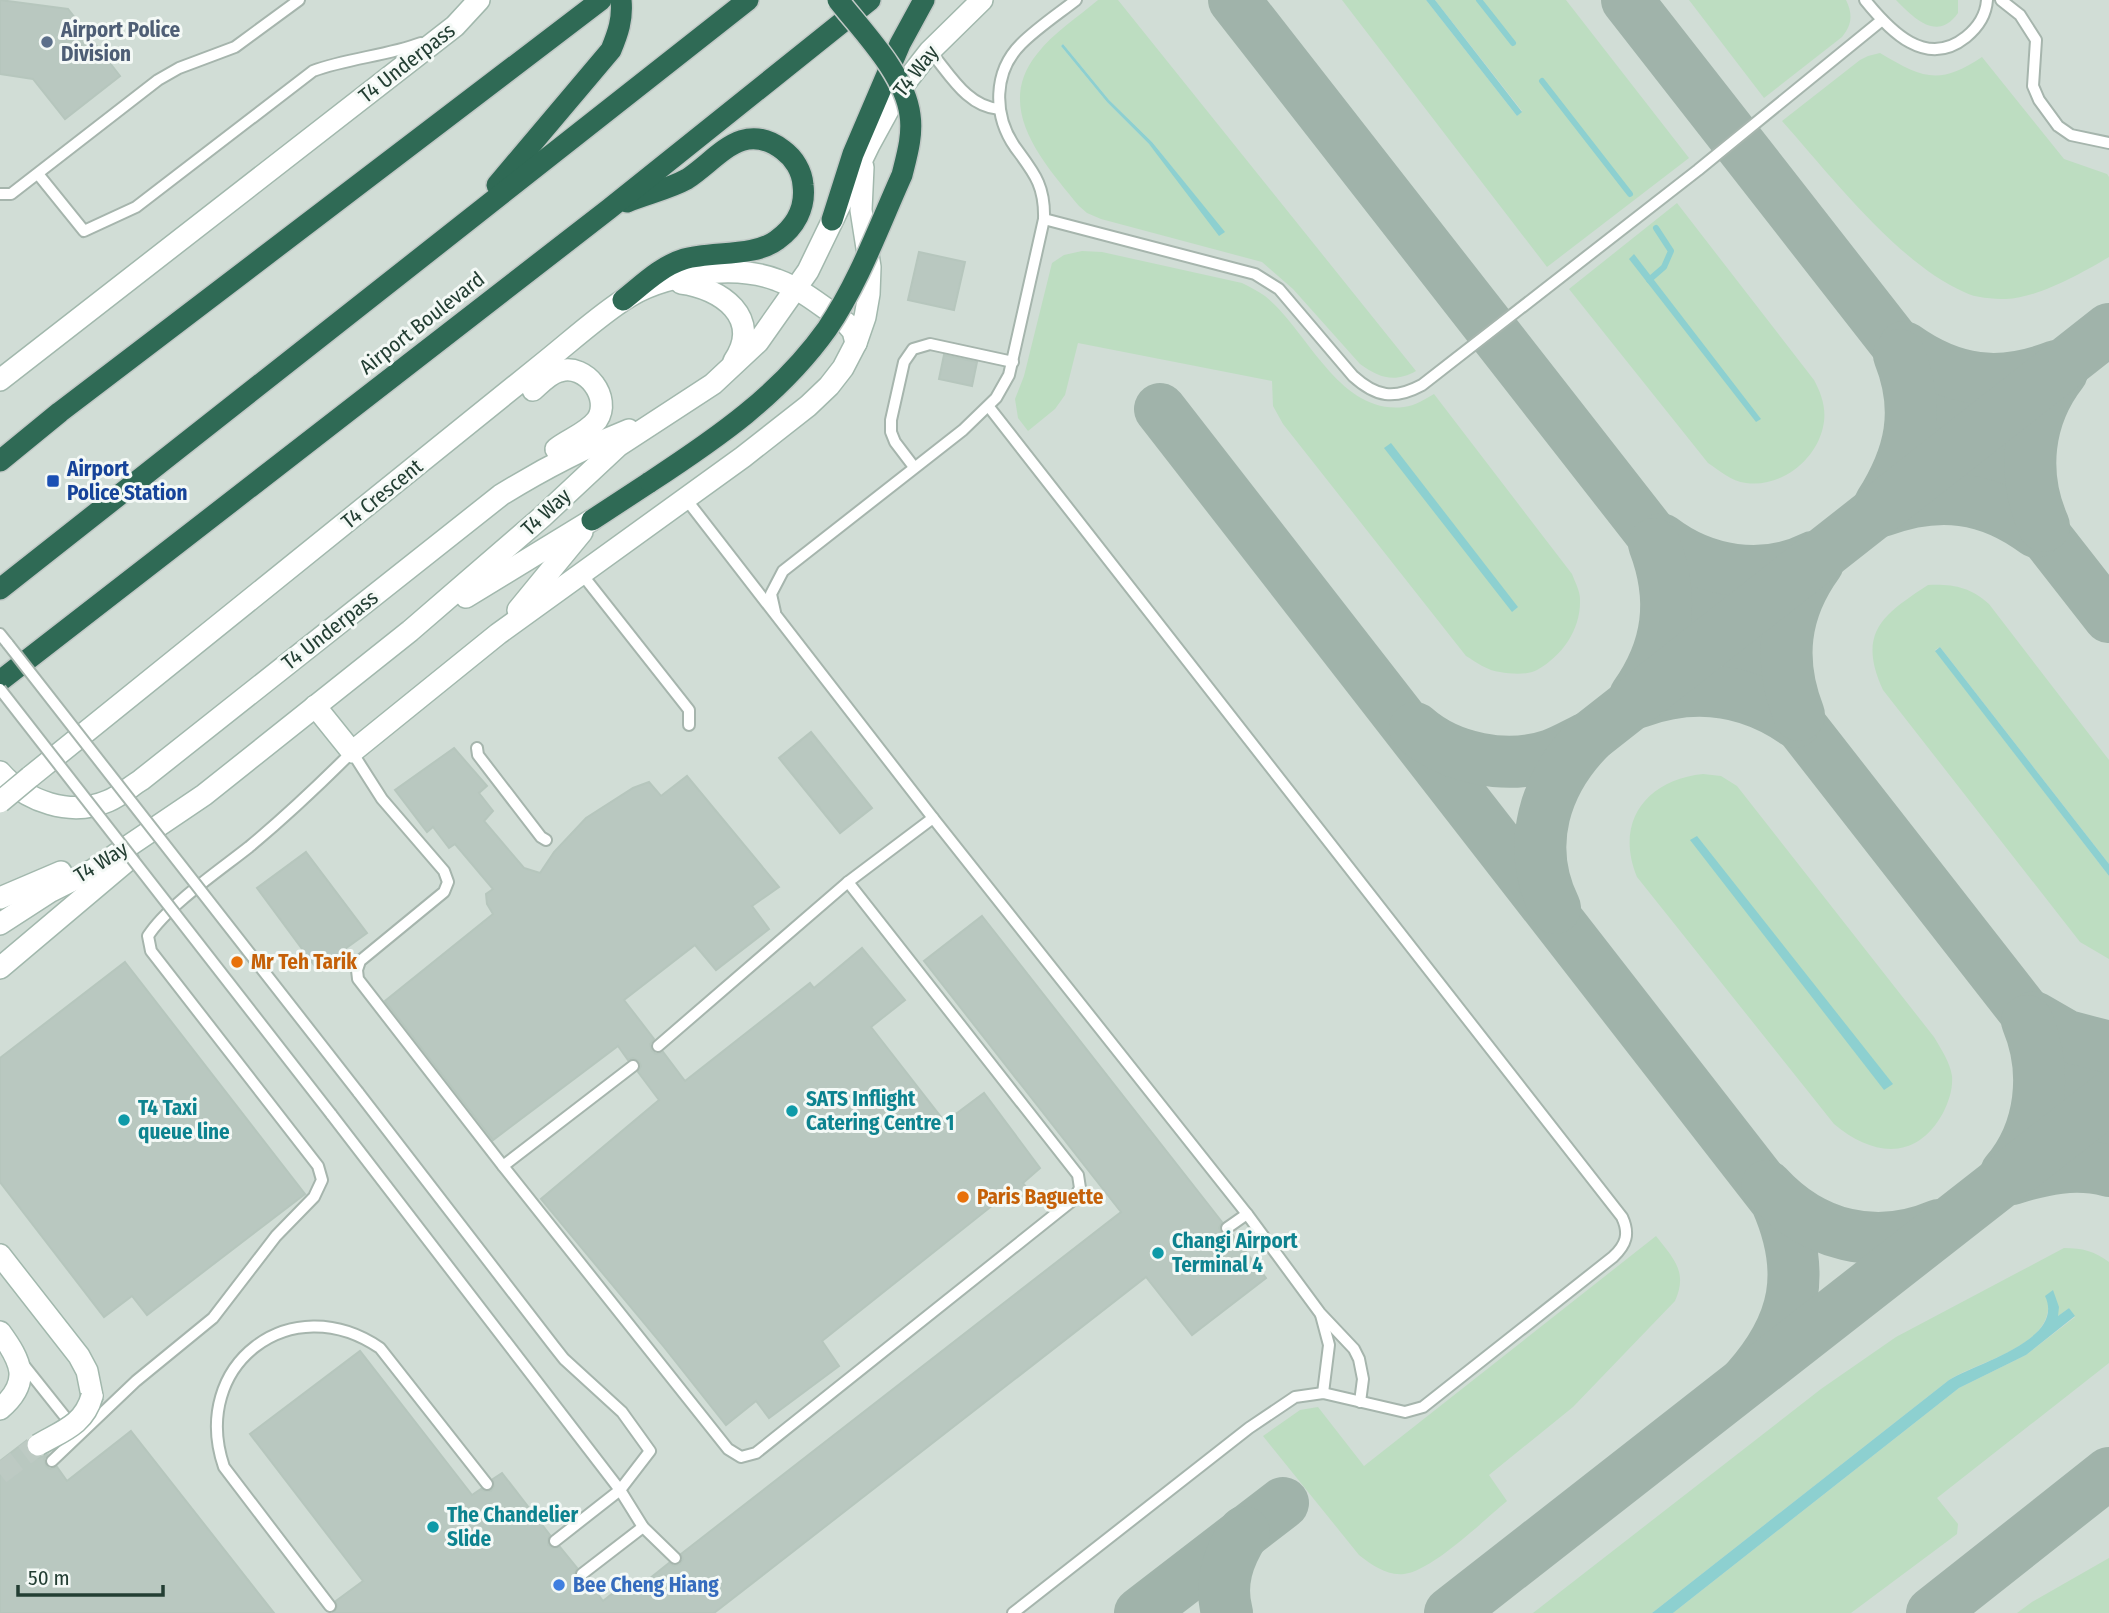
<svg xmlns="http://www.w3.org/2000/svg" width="2109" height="1613" viewBox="0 0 2109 1613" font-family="'Fira Sans Condensed',sans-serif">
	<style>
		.built { fill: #d1ddd6 }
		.green { fill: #bdddc1; fill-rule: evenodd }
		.water { fill: #8dd0d0 }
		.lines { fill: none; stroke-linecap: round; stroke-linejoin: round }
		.stream { stroke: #8dd0d0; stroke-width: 6 }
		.taxiway { stroke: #a0b3aa; stroke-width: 52 }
		.building { fill: #b9c8c0; stroke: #b6c6bd; stroke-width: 2 }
		.secondary-tunnel { stroke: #bdcac3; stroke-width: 21; stroke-dasharray: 21 10; stroke-linecap: butt }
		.lane-casing { stroke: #a6b5ad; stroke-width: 14 }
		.secondary-casing { stroke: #a2b8ad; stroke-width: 24 }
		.highway-casing { stroke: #c1c9c6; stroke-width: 24 }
		.lane { stroke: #fff; stroke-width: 10 }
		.secondary { stroke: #fff; stroke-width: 21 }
		.highway { stroke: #2f6a55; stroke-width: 21 }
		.lane-bridge-casing { stroke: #a6b5ad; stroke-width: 14; stroke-linecap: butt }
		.secondary-bridge-casing { stroke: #a2b8ad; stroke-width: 24; stroke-linecap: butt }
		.highway-bridge-casing { stroke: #c1c9c6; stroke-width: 24; stroke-linecap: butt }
		.lane-bridge { stroke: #fff; stroke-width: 10 }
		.secondary-bridge { stroke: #fff; stroke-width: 21 }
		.highway-bridge { stroke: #2f6a55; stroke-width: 21 }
		.service-dot { fill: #5c6f8a; stroke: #f4f9f6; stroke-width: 2.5 }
		.transit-dot { fill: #1a4fb4; stroke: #f4f9f6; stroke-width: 2.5 }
		.food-dot { fill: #e8710a; stroke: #f4f9f6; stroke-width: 2.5 }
		.culture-dot { fill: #0f9aa8; stroke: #f4f9f6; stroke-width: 2.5 }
		.shop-dot { fill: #3f7fe0; stroke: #f4f9f6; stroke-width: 2.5 }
		.labels { text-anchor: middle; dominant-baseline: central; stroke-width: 6; stroke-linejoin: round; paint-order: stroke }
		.service-label { font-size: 21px; font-weight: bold; fill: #4e5e75; stroke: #f4f9f6; text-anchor: start }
		.street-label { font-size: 21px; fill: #233e33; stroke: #f4f9f6 }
		.transit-label { font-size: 21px; font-weight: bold; fill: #164399; stroke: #f4f9f6; text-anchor: start }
		.food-label { font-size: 21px; font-weight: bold; fill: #c56008; stroke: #f4f9f6; text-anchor: start }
		.culture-label { font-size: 21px; font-weight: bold; fill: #0d838f; stroke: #f4f9f6; text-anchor: start }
		.shop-label { font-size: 21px; font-weight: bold; fill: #366cbe; stroke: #f4f9f6; text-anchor: start }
	</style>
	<rect width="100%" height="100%" fill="#e3ede7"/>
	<rect class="built" x="0" y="0" width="2109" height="1613"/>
	<g class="green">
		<path d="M1098 0H1118L1416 371C1395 383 1379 378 1360 364L1293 289 1262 262 1101 219 1087 213 1079 206C1044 163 993 108 1037 54 1053 33 1078 17 1098 0ZM1063 44 1109 100 1152 142 1225 233 1149 144 1107 102 1061 46Z"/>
		<path d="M1342 0H1426L1517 116 1522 111 1435 0H1566L1689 158 1547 267Z"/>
		<path d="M1689 0H1846C1853 15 1852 24 1842 37L1764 98Z"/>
		<path d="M1896 0H1958V13C1937 43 1913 17 1896 0Z"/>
		<path d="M1880 53C1922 78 1939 86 1982 57L2064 159 2107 174 2109 177V257C2082 273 2038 298 2006 299 1993 299 1975 298 1964 292 1898 263 1830 175 1782 121L1860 60 1868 56Z"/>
		<path d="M1677 203 1814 380C1822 395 1827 410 1823 427 1816 460 1781 488 1746 483 1731 481 1720 471 1708 463L1569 289Z"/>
		<path d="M1082 251 1102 252 1242 283C1250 287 1258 291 1265 296 1308 331 1339 415 1404 407 1415 406 1425 399 1434 394L1572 574C1575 582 1580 591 1580 599 1581 629 1563 655 1537 670 1528 675 1511 674 1500 672 1488 671 1476 662 1466 656L1283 424 1273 406 1272 381 1078 343 1065 395 1055 409 1028 431 1018 418 1015 399 1024 376 1052 263 1064 255Z"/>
		<path d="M1928 585C1953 584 1970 587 1989 604L2109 760V864L1940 647 1935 650 2109 876V959L2080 942 1883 690C1857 633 1882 615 1928 585Z"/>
		<path d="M1703 774 1721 776 1737 786 1934 1037C1941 1049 1950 1062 1952 1076 1953 1089 1949 1101 1943 1113 1916 1162 1872 1156 1834 1124L1637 877C1614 821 1647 780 1703 774Z"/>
		<path d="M1656 1236C1674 1259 1688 1272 1675 1301L1573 1407 1489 1475 1507 1501C1484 1520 1432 1571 1404 1574 1387 1576 1372 1565 1359 1555L1263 1436 1300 1410 1318 1407 1364 1466Z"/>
		<path d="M2064 1248C2083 1248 2094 1251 2109 1262V1363L1937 1498 1958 1524 1957 1534 1851 1613H1673L1959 1388 2026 1355 2075 1317 2069 1308 2057 1317 2048 1302C2053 1346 1979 1361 1949 1380L1652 1613H1533L1821 1389 1896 1337Z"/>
		<path d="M2109 1558V1613H2017L2032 1602Z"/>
	</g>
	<g class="water">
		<path d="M1426 0H1435L1522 112 1517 116Z"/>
		<path d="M1063 44 1109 100 1152 142 1225 232 1219 236 1149 144 1107 102 1061 46Z"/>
		<path d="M1634 254 1761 419 1756 422 1629 259Z"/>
		<path d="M1391 443 1518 607 1512 612 1384 448Z"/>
		<path d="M1940 647 2109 864V876L1935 651Z"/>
		<path d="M1697 836 1893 1084 1884 1090 1690 840Z"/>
		<path d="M2053 1290 2059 1307 2058 1316 2069 1308 2075 1316 2026 1355 1959 1388 1673 1613H1652L1949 1380C1976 1363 2066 1340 2045 1296Z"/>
	</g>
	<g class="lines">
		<g class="stream">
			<path d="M1479 0 1513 43"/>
			<path d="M1542 81 1630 194"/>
			<path d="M1649 280 1664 267 1671 251 1656 228"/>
		</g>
		<g class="taxiway">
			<path d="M1234 0 2109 1120"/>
			<path d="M1627 0 2109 617"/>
			<path d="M1904 347C1953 382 2000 388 2056 366"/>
			<path d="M1160 409 1776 1201C1807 1271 1797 1324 1746 1381"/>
			<path d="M1880 504C1911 455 1921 410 1899 355"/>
			<path d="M1882 511C1938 490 1988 496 2036 532"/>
			<path d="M2044 526C2021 474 2027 417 2062 372"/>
			<path d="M1661 539C1704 572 1763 582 1813 557"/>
			<path d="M1635 696C1669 648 1675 599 1654 544"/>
			<path d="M1639 702C1694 682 1747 689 1795 722"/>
			<path d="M1799 715C1778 661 1783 611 1818 563"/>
			<path d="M1415 728C1450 759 1507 770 1551 755 1565 750 1578 742 1591 736"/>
			<path d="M1555 908C1524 845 1545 782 1591 736L2109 329"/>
			<path d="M2034 1017 2067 1036 2109 1047"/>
			<path d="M2006 1173C2042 1131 2048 1071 2027 1021"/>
			<path d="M2012 1179C2043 1169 2076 1162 2109 1171"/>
			<path d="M1767 1186C1813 1236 1876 1252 1939 1225"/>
			<path d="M1140 1613 1283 1503"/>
			<path d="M1227 1613C1219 1583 1228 1557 1244 1532"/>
			<path d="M1450 1613 2109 1098"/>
			<path d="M1932 1613 2109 1473"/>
		</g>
	</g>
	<g class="building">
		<path d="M0 0 68 9 120 76 65 119 33 79 0 74Z"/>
		<path d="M919 252 965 262 954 310 908 300Z"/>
		<path d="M944 355 977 362 972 386 939 379Z"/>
		<path d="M811 732 872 808 840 833 779 758Z"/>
		<path d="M454 748 487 786 479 793 493 811 484 821 524 868 540 873 554 852 586 818 633 788 649 782 661 796 687 776 779 887 752 906 769 929 716 970 695 945 624 1000 654 1039 650 1044 652 1051 656 1054 663 1052 685 1081 810 983 814 988 862 948 905 1000 871 1027 945 1122 984 1093 1040 1168 1023 1183 1033 1196 1019 1205 1008 1193 822 1341 839 1366 769 1418 756 1401 726 1425 664 1347 541 1199 659 1100 638 1072 641 1066 639 1061 633 1058 628 1060 618 1046 493 1140 385 1001 493 914 487 904 486 894 493 889 455 844 449 848 433 827 427 832 395 790Z"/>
		<path d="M306 852 367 933 317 969 257 888Z"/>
		<path d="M982 916 1222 1222 1219 1228 1221 1233 1227 1236 1232 1234 1266 1278 1192 1335 1146 1277 714 1613H333L337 1608 336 1601 363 1581 250 1434 360 1351 472 1495 481 1489 485 1491H491L494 1486 493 1479 502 1473 550 1535 548 1539V1545L553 1548 560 1547 577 1568 574 1574 576 1579 582 1582 587 1580 603 1601 627 1582 634 1591 669 1563 674 1566 680 1564 683 1559 681 1554 1121 1212 924 961Z"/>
		<path d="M125 962 305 1194 147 1315 132 1296 104 1317 0 1182V1058Z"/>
		<path d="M131 1431 274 1613H0V1461L26 1441V1451L31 1456 38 1458 47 1455 44 1459 46 1466 50 1469 57 1467 67 1481Z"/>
	</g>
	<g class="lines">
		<path class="secondary-tunnel" d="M0 1474 38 1445"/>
		<g class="lane-casing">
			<g id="lane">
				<path d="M1865 0C1890 31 1926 69 1966 37 1977 28 1986 15 1987 0"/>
				<path d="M2001 0 2020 15 2036 40 2033 86 2039 100 2058 126 2071 135 2109 143"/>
				<path d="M930 51C949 73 967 107 999 109"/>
				<path d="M38 174 84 231 136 207 313 71C348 58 386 56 421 43"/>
				<path d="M0 194H11L158 80 179 68 235 47 299 0"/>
				<path d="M1044 219 1255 274 1279 289 1353 376C1376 397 1394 400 1422 385L1698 170 1882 20"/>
				<path d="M989 407 1622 1217C1630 1234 1626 1245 1613 1257L1423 1407 1405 1412 1323 1393 1295 1397 1249 1428 1013 1613"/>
				<path d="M914 467 895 442 891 432V420L904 362 913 349 930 344 1013 362"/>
				<path d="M686 499 933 818 1247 1214 1320 1313 1354 1349 1359 1359 1363 1379 1360 1402"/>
				<path d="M581 573 689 710V725"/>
				<path d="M775 612 771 594 783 571 963 430 996 398 1009 375 1044 219C1045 185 1034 173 1015 147 993 115 993 72 1021 44 1037 28 1058 14 1076 0"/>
				<path d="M0 634 8 644"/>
				<path d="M477 748 478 755 541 837 546 840"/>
				<path d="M658 1046 848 882 933 818"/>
				<path d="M358 1092 553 1345 564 1359 622 1412 650 1451 620 1490 555 1541"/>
				<path d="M331 1114 620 1490 643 1527 675 1558"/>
				<path d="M503 1166 633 1066"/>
				<path d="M1227 1228 1247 1214"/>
				<path d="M1321 1315 1329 1345 1323 1393"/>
				<path d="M23 1364 74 1428"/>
				<path d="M52 1461 136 1381 213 1318 276 1236 314 1197 322 1180 318 1166 151 951 148 936C167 906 220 870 249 847 285 817 318 786 352 752L382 799 444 871 448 882 444 892 360 961 357 970 358 979 503 1166 728 1449 741 1457 756 1453 1073 1200 1080 1188 1078 1175 848 882"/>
				<path d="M582 1574 643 1527"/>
				<path d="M330 1606 224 1467C189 1365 291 1287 380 1348L487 1484"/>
			</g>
		</g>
		<g class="secondary-casing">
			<g id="secondary">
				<path d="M681 283C721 288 763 318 734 361"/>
				<path d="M0 380 455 26 479 0"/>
				<path d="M533 390C541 383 550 373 560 371 586 363 612 398 597 420 587 433 569 439 556 449"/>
				<path d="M466 597 592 520"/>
				<path d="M518 610 582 532"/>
				<path d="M315 706 352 752 498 634 743 457 808 406 829 386 843 368 856 343 865 317 869 294 870 267 861 210 863 167"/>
				<path d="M0 772C26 802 71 817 108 801 120 796 130 787 141 780L501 495C543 469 583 448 629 430"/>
				<path d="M30 777 546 361C571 341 595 319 622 301 660 274 733 263 777 280 802 289 824 308 846 323L853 331 856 343"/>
				<path d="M0 898 61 872"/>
				<path d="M0 924 51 891 93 870 204 795 410 631 542 517 618 446 713 384 758 342 808 271 869 145 898 92 930 51 982 0"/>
				<path d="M0 968 128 860"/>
				<path d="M0 1255 79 1356 87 1371 92 1396"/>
				<path d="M0 1332C21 1361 32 1382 0 1409"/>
			</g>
		</g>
		<g class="highway-casing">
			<g id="highway">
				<path d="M497 185 611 50C618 33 623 19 621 0"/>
				<path d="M832 220 853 154 900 44 924 0"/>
				<path d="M623 300C642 285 661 266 684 259 711 251 755 257 777 240 795 227 806 208 803 185 802 171 794 158 783 150 742 119 718 159 687 179 669 189 646 194 627 202"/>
				<path d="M0 461 60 412 601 0"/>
				<path d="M592 520 650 482"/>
				<path d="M0 589 748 0"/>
				<path d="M0 681 609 209 870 0"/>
			</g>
		</g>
		<use href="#lane" class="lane"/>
		<use href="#secondary" class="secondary"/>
		<use href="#highway" class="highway"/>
		<g class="lane-bridge-casing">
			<g id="lane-bridge">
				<path d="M8 644 358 1092"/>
				<path d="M0 689 331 1114"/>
			</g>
		</g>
		<g class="secondary-bridge-casing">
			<g id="secondary-bridge">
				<path d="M0 802 30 777"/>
				<path d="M38 1445C62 1431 84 1425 92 1396"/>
			</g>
		</g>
		<g class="highway-bridge-casing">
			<path id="highway-bridge" d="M650 482C717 438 780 395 827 329 859 282 879 226 902 175 907 155 913 135 910 115 905 74 863 32 838 0"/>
		</g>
		<use href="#lane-bridge" class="lane-bridge"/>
		<use href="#secondary-bridge" class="secondary-bridge"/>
		<use href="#highway-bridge" class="highway-bridge"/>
	</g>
	<circle class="service-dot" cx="47" cy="42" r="7"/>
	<rect class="transit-dot" x="46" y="474" width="14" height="14" rx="3.5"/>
	<g class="food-dot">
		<circle cx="237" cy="962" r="7"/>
		<circle cx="963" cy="1197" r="7"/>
	</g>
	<g class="culture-dot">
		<circle cx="792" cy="1111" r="7"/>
		<circle cx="124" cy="1120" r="7"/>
		<circle cx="1158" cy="1253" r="7"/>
		<circle cx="433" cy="1527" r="7"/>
	</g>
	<circle class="shop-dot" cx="559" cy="1585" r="7"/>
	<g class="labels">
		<g class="service-label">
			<text x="61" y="30">Airport Police<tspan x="61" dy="24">Division</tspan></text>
		</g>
		<g class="street-label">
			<text transform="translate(407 63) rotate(-38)">T4 Underpass</text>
			<text transform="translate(916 71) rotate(-52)">T4 Way</text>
			<text transform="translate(422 323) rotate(-38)">Airport Boulevard</text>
			<text transform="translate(382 494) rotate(-39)">T4 Crescent</text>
			<text transform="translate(546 512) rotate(-43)">T4 Way</text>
			<text transform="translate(330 630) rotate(-38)">T4 Underpass</text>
			<text transform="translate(101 862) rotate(-32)">T4 Way</text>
		</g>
		<g class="transit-label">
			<text x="67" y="469">Airport<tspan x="67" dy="24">Police Station</tspan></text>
		</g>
		<g class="food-label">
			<text x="251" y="962">Mr Teh Tarik</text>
			<text x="977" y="1197">Paris Baguette</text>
		</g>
		<g class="culture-label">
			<text x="806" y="1099">SATS Inflight<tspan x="806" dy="24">Catering Centre 1</tspan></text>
			<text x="138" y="1108">T4 Taxi<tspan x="138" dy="24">queue line</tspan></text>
			<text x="1172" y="1241">Changi Airport<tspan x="1172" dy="24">Terminal 4</tspan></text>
			<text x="447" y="1515">The Chandelier<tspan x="447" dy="24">Slide</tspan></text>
		</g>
		<g class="shop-label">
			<text x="573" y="1585">Bee Cheng Hiang</text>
		</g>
	</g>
	<path d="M18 1585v10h145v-10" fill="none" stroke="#233e33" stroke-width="3.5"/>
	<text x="28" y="1585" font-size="21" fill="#233e33" stroke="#f4f9f6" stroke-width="5" paint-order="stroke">50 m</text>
</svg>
